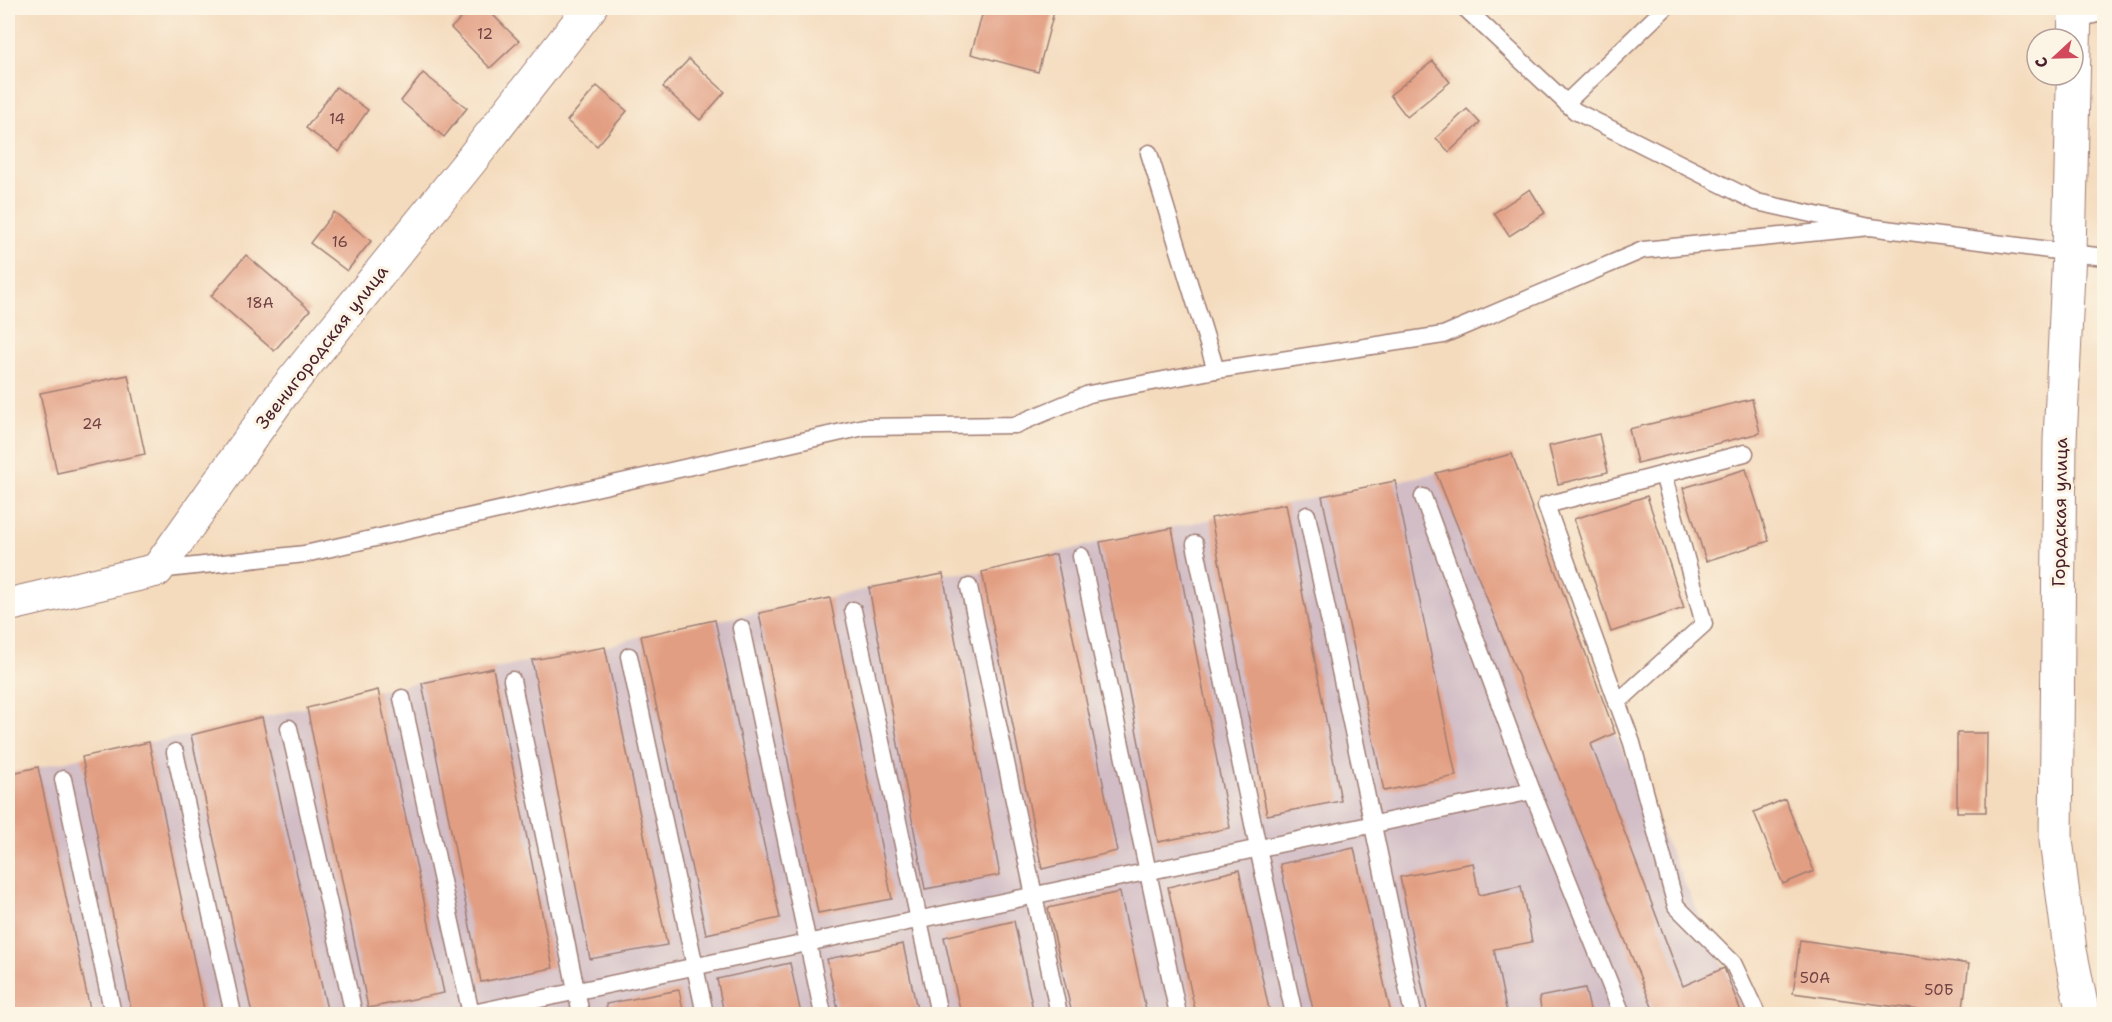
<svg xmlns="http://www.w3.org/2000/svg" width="2112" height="1022" viewBox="0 0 2112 1022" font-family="'Shantell Sans',sans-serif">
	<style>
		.industrial { fill: #d2bdc6 }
		.building { fill: #e29e82 }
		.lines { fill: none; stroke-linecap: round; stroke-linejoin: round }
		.service-casing { stroke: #9f7d74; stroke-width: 19 }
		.minor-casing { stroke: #9f7d74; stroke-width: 35 }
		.tertiary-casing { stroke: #9f7d74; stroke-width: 35 }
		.service { stroke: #fff; stroke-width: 16 }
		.minor { stroke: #fff; stroke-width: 33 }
		.tertiary { stroke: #fff; stroke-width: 33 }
		.labels { text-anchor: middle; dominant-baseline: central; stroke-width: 6; stroke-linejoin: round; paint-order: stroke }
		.number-label { font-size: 15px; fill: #703f41 }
		.street-label { font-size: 18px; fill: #4a1f2b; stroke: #fcf5e5 }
	</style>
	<rect width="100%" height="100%" fill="#fcf5e5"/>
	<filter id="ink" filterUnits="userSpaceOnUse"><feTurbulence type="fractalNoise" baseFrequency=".0167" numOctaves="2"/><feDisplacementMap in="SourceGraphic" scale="12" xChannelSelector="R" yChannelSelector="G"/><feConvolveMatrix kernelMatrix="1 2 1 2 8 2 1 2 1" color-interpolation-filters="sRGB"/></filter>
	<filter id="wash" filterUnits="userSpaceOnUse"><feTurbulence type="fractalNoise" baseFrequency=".008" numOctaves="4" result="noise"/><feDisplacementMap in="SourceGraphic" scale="24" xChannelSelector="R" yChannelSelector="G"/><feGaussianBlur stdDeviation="1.35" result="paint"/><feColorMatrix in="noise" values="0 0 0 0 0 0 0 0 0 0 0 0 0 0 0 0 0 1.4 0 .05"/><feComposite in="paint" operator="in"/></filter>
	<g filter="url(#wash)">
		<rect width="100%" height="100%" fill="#f4dbbe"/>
		<path class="industrial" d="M1512 454 1615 733 1724 968 1752 1014H8V774L149 742 191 735 378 690 605 647 641 636 830 598 869 588 943 574 982 572 1100 542 1436 473Z"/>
		<g id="blocks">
			<g class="building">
				<path d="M472 8H486L519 41 490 68 451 28Z"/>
				<path d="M984 8H1055L1038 72 971 54Z"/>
				<path d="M689 59 725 92 700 120 663 87Z"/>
				<path d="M1433 61 1450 82 1407 117 1390 95Z"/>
				<path d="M423 73 467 108 444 137 401 101Z"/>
				<path d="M597 86 627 111 597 146 567 121Z"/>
				<path d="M336 87 368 110 339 152 306 128Z"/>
				<path d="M1467 109 1480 123 1449 152 1436 138Z"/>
				<path d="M1530 189 1545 213 1509 236 1494 213Z"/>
				<path d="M334 212 371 241 347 271 310 243Z"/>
				<path d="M246 255 310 310 274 351 211 296Z"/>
				<path d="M128 375 145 454 57 473 40 393Z"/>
				<path d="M1752 399 1760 433 1637 463 1629 429Z"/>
				<path d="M1599 434 1608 472 1558 484 1549 446Z"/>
				<path d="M1512 454 1615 733 1591 744 1683 986 1724 968 1742 1014H1655L1436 473Z"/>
				<path d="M1746 469 1769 541 1706 561 1683 488Z"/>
				<path d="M1395 481 1456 776 1384 791 1322 496Z"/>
				<path d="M1647 496 1684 608 1611 632 1574 519Z"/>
				<path d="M1286 504 1341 801 1267 815 1211 518Z"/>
				<path d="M1172 528 1230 828 1158 842 1100 542Z"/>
				<path d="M1056 554 1117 851 1042 869 982 572Z"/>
				<path d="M943 574 1000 875 925 889 869 588Z"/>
				<path d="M830 598 892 899 818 913 759 613Z"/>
				<path d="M715 620 780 918 706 934 641 636Z"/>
				<path d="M605 647 667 945 590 959 532 660Z"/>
				<path d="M493 668 553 968 481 982 422 683Z"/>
				<path d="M378 690 444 993 368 1008 307 708Z"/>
				<path d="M262 717 328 1014H252L191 735Z"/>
				<path d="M1957 733H1987L1986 812H1957Z"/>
				<path d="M149 742 205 1014H132L82 757Z"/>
				<path d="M38 767 91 1014H14L8 985V774Z"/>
				<path d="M1785 799 1814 871 1783 884 1754 812Z"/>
				<path d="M1354 848 1391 1014H1314L1280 864Z"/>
				<path d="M1473 863 1479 895 1521 886 1532 942 1494 949 1507 1014H1428L1400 877Z"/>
				<path d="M1239 870 1270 1014H1196L1168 887Z"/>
				<path d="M1120 892 1147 1014H1072L1048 908Z"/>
				<path d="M1014 921 1034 1014H961L944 937Z"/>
				<path d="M1800 940 1969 964 1962 1014H1949L1793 993Z"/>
				<path d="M903 944 918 1014H839L827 959Z"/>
				<path d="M790 963 801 1014H724L717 979Z"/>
				<path d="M1585 988 1591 1014H1542L1539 997Z"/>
				<path d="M679 990 684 1014H608L606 1004Z"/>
			</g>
		</g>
	</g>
	<g filter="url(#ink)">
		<use href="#blocks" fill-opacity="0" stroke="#9f7d74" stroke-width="1.5"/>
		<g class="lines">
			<g class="service-casing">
				<g id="service">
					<path d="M1465 8 1575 111 1757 202 1870 227 2104 257"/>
					<path d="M2075 20 2104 12"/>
					<path d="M1566 103 1665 8"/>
					<path d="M1149 153 1216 370"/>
					<path d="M1745 453 1546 505 1632 743 1676 906 1733 963 1757 1014"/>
					<path d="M1423 497 1532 791 1622 1014"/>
					<path d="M1307 515 1413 1014"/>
					<path d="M1195 544 1258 848 1294 1014"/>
					<path d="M1081 556 1178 1014"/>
					<path d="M158 570 305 554 864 427 1015 425 1089 394 1216 370 1443 335 1643 250 1870 227"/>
					<path d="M969 587 1059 1014"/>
					<path d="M853 610 939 1014"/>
					<path d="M741 628 823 1014"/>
					<path d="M629 656 705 1014"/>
					<path d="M512 680 581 1014"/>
					<path d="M402 698 471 1014"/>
					<path d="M1617 703 1704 624 1663 474"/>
					<path d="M289 728 354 1014"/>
					<path d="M175 752 233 1014"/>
					<path d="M63 779 113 1014"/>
					<path d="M468 1014 1532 791"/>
				</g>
			</g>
			<g class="minor-casing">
				<path id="minor" d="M8 605 157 570 282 394 468 164 590 8"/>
			</g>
			<g class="tertiary-casing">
				<path id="tertiary" d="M2075 8 2069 252 2060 440 2056 840 2070 950 2083 1014"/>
			</g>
			<use href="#service" class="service"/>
			<use href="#minor" class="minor"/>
			<use href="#tertiary" class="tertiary"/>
		</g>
	</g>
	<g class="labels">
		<g class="number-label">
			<text x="485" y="34">12</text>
			<text x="337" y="119">14</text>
			<text x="340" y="242">16</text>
			<text x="260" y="303">18А</text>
			<text x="92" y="424">24</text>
			<text x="1815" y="978">50А</text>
			<text x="1939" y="990">50Б</text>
		</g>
		<g class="street-label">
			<text transform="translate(322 347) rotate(-52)">Звенигородская улица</text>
			<text transform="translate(2060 512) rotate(-89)">Городская улица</text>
		</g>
	</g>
	<rect width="2112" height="1022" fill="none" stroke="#fcf5e5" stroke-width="30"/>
	<g transform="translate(2055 57) rotate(248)"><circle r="28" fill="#fcf5e5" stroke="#b59f9b" stroke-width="1.5"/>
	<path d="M0-4.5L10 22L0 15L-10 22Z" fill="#d1495b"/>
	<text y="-9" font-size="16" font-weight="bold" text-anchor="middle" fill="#4a1f2b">С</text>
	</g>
</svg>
